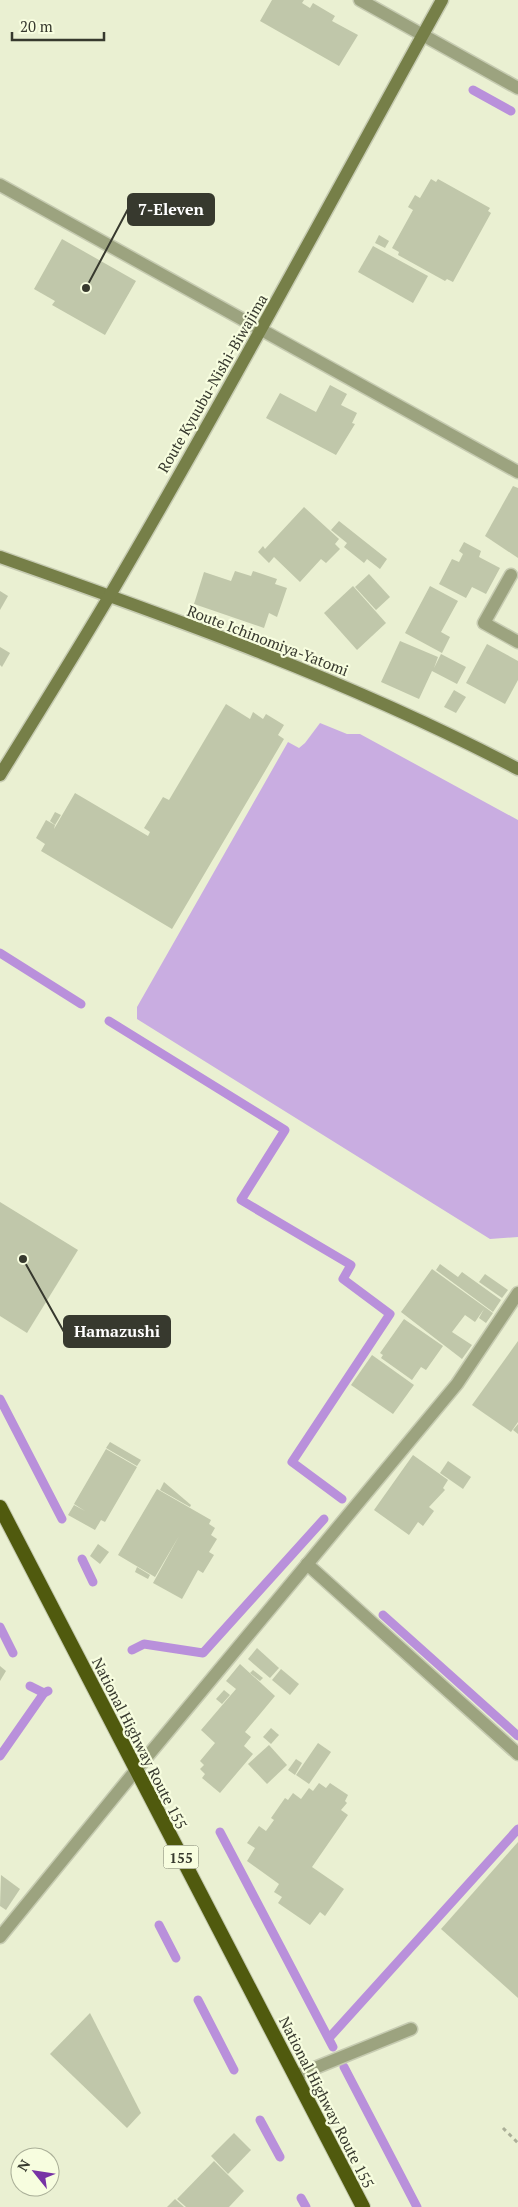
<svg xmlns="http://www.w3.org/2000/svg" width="518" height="2207" viewBox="0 0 518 2207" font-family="'PT Serif',serif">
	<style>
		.green { fill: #c9ade1 }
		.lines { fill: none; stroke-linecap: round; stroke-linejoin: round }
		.stream { stroke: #b990db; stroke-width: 9 }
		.building { fill: #c0c7aa }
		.service-casing { stroke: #c6cbb1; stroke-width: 15 }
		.minor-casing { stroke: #c6cbb1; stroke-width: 15 }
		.secondary-casing { stroke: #c6cbb1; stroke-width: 15 }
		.trunk-casing { stroke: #c6cbb1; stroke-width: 16 }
		.path { stroke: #abaf98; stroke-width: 3; stroke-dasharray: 4 4; stroke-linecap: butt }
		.service { stroke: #9ca37f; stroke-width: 12 }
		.minor { stroke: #9ca37f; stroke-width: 12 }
		.secondary { stroke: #767f48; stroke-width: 12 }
		.trunk { stroke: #505a0e; stroke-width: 14 }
		.labels { text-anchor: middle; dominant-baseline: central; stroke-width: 4.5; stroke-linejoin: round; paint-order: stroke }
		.shield { fill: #f7fddf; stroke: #717463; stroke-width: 1 }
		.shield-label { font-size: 14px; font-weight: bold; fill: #37392e }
		.street-label { font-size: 15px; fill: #37392e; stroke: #f7fddf }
		.leader { fill: none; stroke: #37392e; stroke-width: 2 }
		.callout-dot { fill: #37392e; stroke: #f7fddf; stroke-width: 2 }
		.callout { fill: #37392e; stroke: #37392e; stroke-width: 2 }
		.callout-label { font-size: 16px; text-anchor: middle; font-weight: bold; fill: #fff }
	</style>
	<rect width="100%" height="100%" fill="#eaf0d2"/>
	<path class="green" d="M320 723 347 734H360L518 820V1237L490 1239 137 1019V1007L288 742 299 748 305 743Z"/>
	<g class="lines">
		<g class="stream">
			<path d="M473 90 511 111"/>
			<path d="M0 953 81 1004"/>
			<path d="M109 1021 285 1130 241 1200 351 1265 343 1279 390 1314 292 1462 342 1499"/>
			<path d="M0 1399 62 1519"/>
			<path d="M82 1559 93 1582"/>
			<path d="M383 1615 518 1736"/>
			<path d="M0 1627 13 1653"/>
			<path d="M132 1650 144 1644 203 1653 324 1519"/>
			<path d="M30 1686 44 1693"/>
			<path d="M0 1756 44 1693 48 1691"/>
			<path d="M220 1832 333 2047"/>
			<path d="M159 1925 176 1958"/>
			<path d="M198 2000 234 2070"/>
			<path d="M329 2038 518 1829"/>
			<path d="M344 2067 417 2207"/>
			<path d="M260 2120 280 2157"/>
			<path d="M301 2198 306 2207"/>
		</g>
	</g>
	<g class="building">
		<path d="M272 0H304L302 3 310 8 313 3 335 16 332 21 358 35 339 66 260 21Z"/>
		<path d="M431 179 436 182 438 179 490 208 488 211 491 213 453 282 447 279 445 281 398 255 399 252 392 248 413 210 408 207 415 195 420 198Z"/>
		<path d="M379 235 389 241 385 248 375 243Z"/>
		<path d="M62 239 136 281 105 335 52 305 55 301 34 289Z"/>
		<path d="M373 246 428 276 413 303 358 272Z"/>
		<path d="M330 385 347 394 341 405 357 413 352 423 355 424 336 455 266 418 280 393 316 412Z"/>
		<path d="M513 486 518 488V558L485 536Z"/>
		<path d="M304 507 339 539 335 544 340 549 326 563 321 559 300 582 274 557 269 563 258 552 263 546 265 549Z"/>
		<path d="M339 521 387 559 380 569 367 559 364 563 344 547 347 543 331 530Z"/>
		<path d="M464 542 481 551 479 557 500 568 486 594 472 587 466 598 439 584 452 559 459 562 463 554 459 551Z"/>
		<path d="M235 571 251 576 253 571 277 579 275 584 287 588 277 617 269 613 264 628 194 604 204 572 231 581Z"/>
		<path d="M369 574 390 597 376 610 355 587Z"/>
		<path d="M353 586 386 623 357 650 324 613Z"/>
		<path d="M430 586 458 601 441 632 450 637 442 653 405 633Z"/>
		<path d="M0 591 8 596 0 610Z"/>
		<path d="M400 641 438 657 434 668 441 654 466 667 457 684 432 671 419 699 381 682Z"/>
		<path d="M487 644 518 661V680L505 704 466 683Z"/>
		<path d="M0 647 10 653 2 667 0 665Z"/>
		<path d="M454 690 466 697 456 713 444 707Z"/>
		<path d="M226 704 250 719 253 712 263 719 266 714 284 725 278 735 284 739 172 929 41 851 45 844 36 838 46 820 55 825 54 829 75 793 148 836 150 832 144 828 163 797 169 800Z"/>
		<path d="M55 812 61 815 55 825 50 821Z"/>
		<path d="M0 1202 78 1250 27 1333 0 1316Z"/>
		<path d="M440 1264 458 1277 462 1272 501 1300 493 1312 436 1270Z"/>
		<path d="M432 1269 493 1313 486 1323 479 1318 484 1309 475 1322 465 1315 452 1332 472 1345 462 1359 401 1312Z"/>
		<path d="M485 1274 508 1290 502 1298 479 1282Z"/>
		<path d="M404 1319 443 1346 426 1370 421 1367 412 1380 381 1358 383 1355 380 1353Z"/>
		<path d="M518 1341V1422L511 1432 472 1405Z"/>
		<path d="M372 1355 414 1385 393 1414 351 1385Z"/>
		<path d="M518 1424V1434L513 1430Z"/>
		<path d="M110 1442 141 1460 137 1466 106 1448Z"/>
		<path d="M106 1449 137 1467 105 1522 101 1520 95 1530 68 1515 74 1505 85 1511 74 1504Z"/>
		<path d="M413 1455 448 1480 443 1488 445 1490 429 1507 434 1511 423 1526 418 1522 409 1535 374 1510Z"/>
		<path d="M448 1461 471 1477 463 1489 440 1473Z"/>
		<path d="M164 1482 191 1505 190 1507 160 1490Z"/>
		<path d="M157 1489 211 1520 209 1524 215 1528 211 1535 217 1539 209 1552 214 1555 203 1573 198 1570 182 1599 153 1583 179 1536 155 1577 118 1555Z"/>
		<path d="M98 1544 109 1552 100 1564 90 1556Z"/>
		<path d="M137 1567 150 1575 148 1579 135 1572Z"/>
		<path d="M257 1648 279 1668 270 1678 248 1659Z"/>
		<path d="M240 1664 275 1696 245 1732 251 1737 244 1746 253 1754 220 1793 202 1778 205 1774 200 1769 204 1765 200 1761 215 1743 201 1730 236 1689 226 1681Z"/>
		<path d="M0 1666 6 1671 0 1681Z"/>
		<path d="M281 1669 299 1684 290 1695 272 1680Z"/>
		<path d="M253 1670 263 1678 260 1681 250 1673Z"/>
		<path d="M224 1690 230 1695 222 1704 216 1699Z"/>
		<path d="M271 1728 279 1735 271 1744 263 1737Z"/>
		<path d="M318 1743 331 1752 309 1784 296 1775Z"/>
		<path d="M269 1745 287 1765 267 1784 248 1764Z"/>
		<path d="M296 1759 302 1763 295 1775 288 1770Z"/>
		<path d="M319 1783 326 1788 330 1783 348 1795 345 1801 347 1803 341 1810 348 1815 312 1867 344 1889 325 1916 320 1912 310 1925 278 1903 282 1897 274 1892 279 1884 247 1861 255 1848 247 1843 259 1826 266 1831 274 1820 271 1818 285 1798 288 1800 293 1793 301 1799 309 1788 313 1791Z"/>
		<path d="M518 1842V1998L441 1929Z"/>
		<path d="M1 1875 20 1889 6 1910 0 1906Z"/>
		<path d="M90 2013 141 2113 127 2128 50 2054Z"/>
		<path d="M234 2133 251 2150 228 2174 211 2156Z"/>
		<path d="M214 2161 244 2191 229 2207H186L177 2199Z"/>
		<path d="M175 2199 184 2207H167Z"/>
	</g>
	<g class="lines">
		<g class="service-casing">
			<g id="service">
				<path d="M511 575 484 623 518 642"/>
				<path d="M295 2076 411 2029"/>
			</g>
		</g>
		<g class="minor-casing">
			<g id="minor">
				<path d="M360 0 518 88"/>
				<path d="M0 185 518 472"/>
				<path d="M307 1564 518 1754"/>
				<path d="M0 1937 136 1770 457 1384 518 1293"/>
			</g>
		</g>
		<g class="secondary-casing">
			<g id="secondary">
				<path d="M0 557C176 619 353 682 518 769"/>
				<path d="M0 775C37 715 74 656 110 595 225 399 332 199 442 0"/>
			</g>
		</g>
		<g class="trunk-casing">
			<path id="trunk" d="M0 1507 363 2207"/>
		</g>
		<path class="path" d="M503 2128 518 2143"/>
		<use href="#service" class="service"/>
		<use href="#minor" class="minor"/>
		<use href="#secondary" class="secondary"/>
		<use href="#trunk" class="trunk"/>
	</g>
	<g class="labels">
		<rect class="shield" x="163.5" y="1845.5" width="35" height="23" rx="4"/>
		<g class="shield-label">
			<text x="181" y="1857">155</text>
		</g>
		<g class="street-label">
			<text transform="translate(212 383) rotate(-60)">Route Kyuubu-Nishi-Biwajima</text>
			<text transform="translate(268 640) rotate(21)">Route Ichinomiya-Yatomi</text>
			<text transform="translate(140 1743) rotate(63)">National Highway Route 155</text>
			<text transform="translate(327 2102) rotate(63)">National Highway Route 155</text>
		</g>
	</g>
	<path class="leader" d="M86 288L128 209M23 1259L64 1332"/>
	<g class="callout-dot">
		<circle cx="86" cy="288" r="5"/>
		<circle cx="23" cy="1259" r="5"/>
	</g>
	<g class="callout">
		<rect x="128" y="194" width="86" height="31" rx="5"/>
		<rect x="64" y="1316" width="106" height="31" rx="5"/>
	</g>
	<g class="callout-label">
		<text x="171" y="215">7-Eleven</text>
		<text x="117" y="1337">Hamazushi</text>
	</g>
	<g transform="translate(35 2172) rotate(300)"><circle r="24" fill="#f7fddf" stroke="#aaaf98"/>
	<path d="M0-4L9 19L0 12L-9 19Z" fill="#7732a5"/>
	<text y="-8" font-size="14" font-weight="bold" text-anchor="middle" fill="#37392e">N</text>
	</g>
	<path d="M12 32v8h92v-8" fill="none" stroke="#37392e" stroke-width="2.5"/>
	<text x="20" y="32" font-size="15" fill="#37392e" stroke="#f7fddf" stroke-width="4" paint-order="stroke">20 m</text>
</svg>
